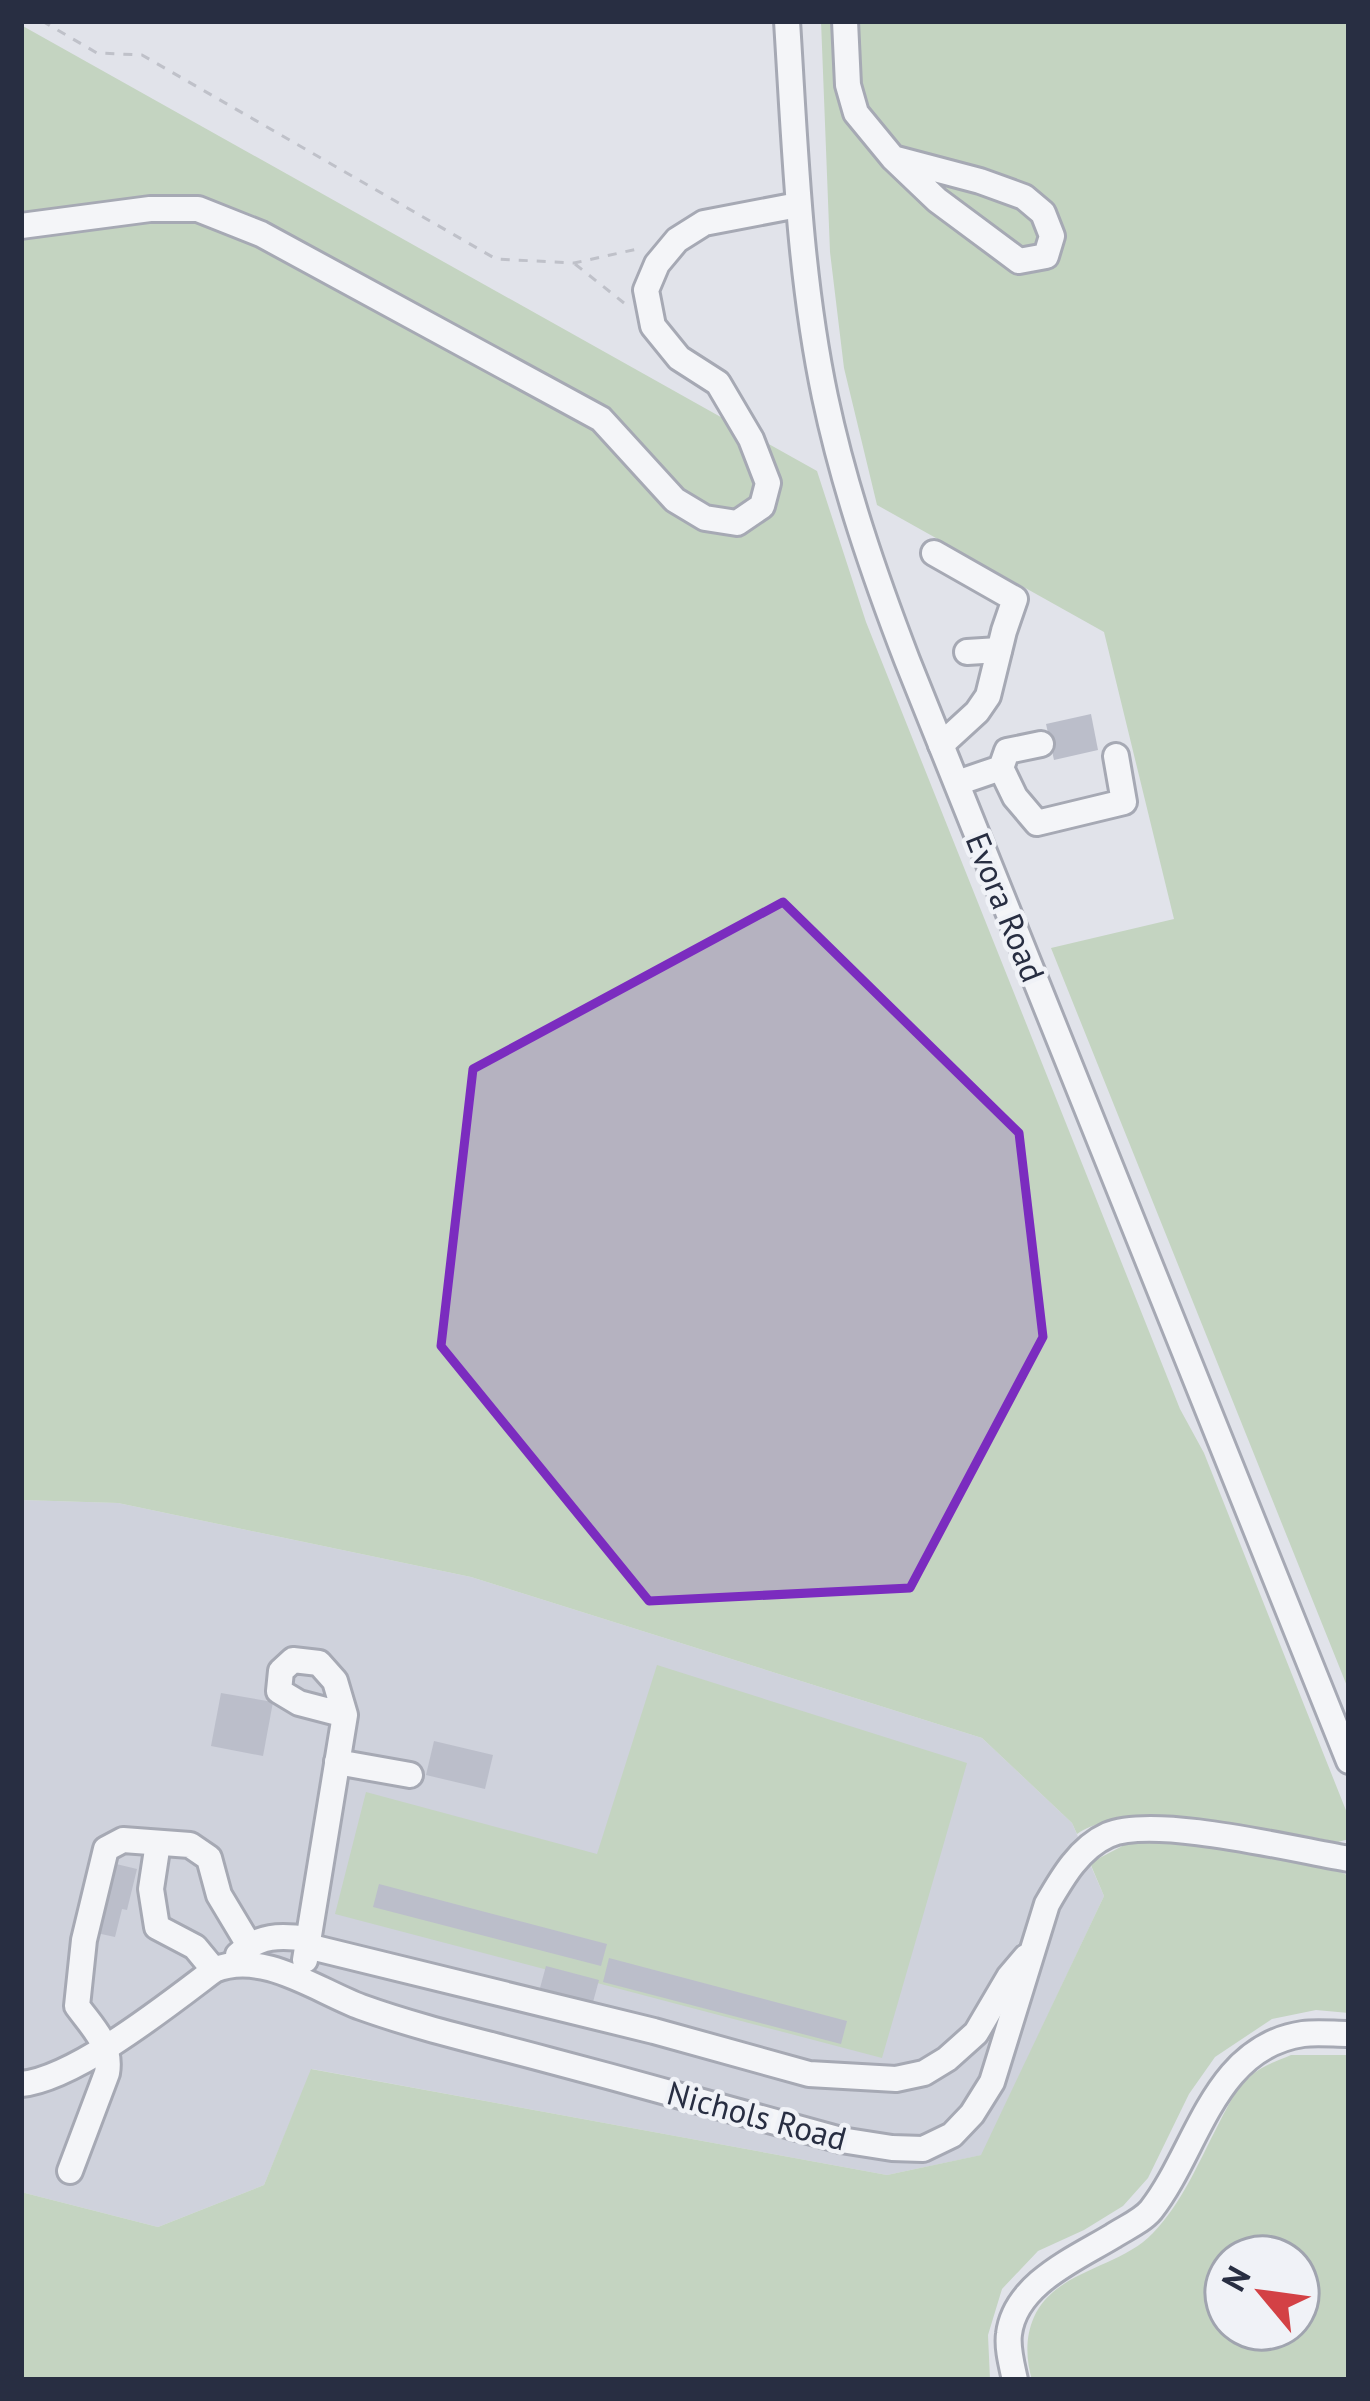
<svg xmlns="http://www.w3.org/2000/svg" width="1370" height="2401" viewBox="0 0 1370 2401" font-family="'PT Sans',sans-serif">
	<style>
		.built { fill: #cfd2dc }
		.green { fill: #c4d4c1; fill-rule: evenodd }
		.building { fill: #bbbeca }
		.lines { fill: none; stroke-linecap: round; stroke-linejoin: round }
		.minor-casing { stroke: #a6a9b4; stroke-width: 30 }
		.path { stroke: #bfc1c9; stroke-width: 3; stroke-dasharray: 9 9; stroke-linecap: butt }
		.minor { stroke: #f4f5f8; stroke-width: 24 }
		.marked { fill: #7b2cbf; fill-opacity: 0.2; stroke: #7b2cbf; stroke-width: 9; stroke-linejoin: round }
		.labels { text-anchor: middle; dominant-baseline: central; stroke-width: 9; stroke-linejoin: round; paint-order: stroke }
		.street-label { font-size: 33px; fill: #282e42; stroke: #f0f2f7 }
	</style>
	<rect width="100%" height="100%" fill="#e1e3ea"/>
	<path class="built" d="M21 1500 118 1503 471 1577 982 1738 1072 1823 1104 1896 982 2155 887 2175 312 2069 264 2185 158 2227 21 2192Z"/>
	<g class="green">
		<path d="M821 21H1349V1691L1051 948 1174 919 1104 632 877 505 844 368 830 252Z"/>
		<path d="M21 25 817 471 866 622 1180 1409 1204 1453 1349 1818V1839L1338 1842C1280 1831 1124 1798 1077 1834L1072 1823 982 1738 471 1577 118 1503 21 1500Z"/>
		<path d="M657 1665 967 1763 882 2058 335 1914 366 1792 597 1854Z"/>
		<path d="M1165 1839C1221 1847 1299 1852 1349 1876V2013L1316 2010 1272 2019 1215 2057 1189 2094 1148 2178 1123 2206 1084 2230 1038 2251 1002 2289 988 2335 990 2380H21V2192L158 2227 264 2185 311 2069 887 2175 981 2155 1104 1896 1090 1863 1130 1842Z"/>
		<path d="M1291 2055H1349V2380H1032C1026 2360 1025 2337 1034 2317 1056 2269 1119 2269 1153 2233 1181 2204 1197 2166 1215 2131 1226 2110 1237 2084 1257 2071 1267 2064 1280 2060 1291 2055ZM1298 2257V2329H1226V2257Z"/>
	</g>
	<g class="building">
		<path d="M1091 714 1098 750 1054 760 1046 724Z"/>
		<path d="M221 1693 273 1702 263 1756 211 1746Z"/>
		<path d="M434 1741 493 1755 485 1789 426 1775Z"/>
		<path d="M112 1863 137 1869 127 1910 122 1909 115 1937 92 1932Z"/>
		<path d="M379 1884 607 1944 601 1966 373 1907Z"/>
		<path d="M609 1958 847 2021 841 2044 603 1982Z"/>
		<path d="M546 1966 599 1980 593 2002 582 1999 581 2004 548 1996 550 1991 540 1988Z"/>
	</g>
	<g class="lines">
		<g class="minor-casing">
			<g id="minor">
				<path d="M787 21C795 146 799 273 825 397 844 487 874 574 907 660L1349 1761"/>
				<path d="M845 21 848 85 856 113 893 158 937 200 1019 261 1046 256 1052 236 1043 213 1024 197 980 181 893 158"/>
				<path d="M21 226 150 209H198L261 234 601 419 675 500 705 518 737 523 762 506 768 483 751 439 718 383 679 358 653 326 646 290 657 264 677 240 704 223 798 205"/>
				<path d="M934 553 1015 599 1004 631 988 696 977 712 941 745"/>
				<path d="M967 652 999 650"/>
				<path d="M1001 768 1015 797 1037 823 1124 802 1116 756"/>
				<path d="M957 783 1001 768 1007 751 1041 744"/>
				<path d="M337 1762 410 1775"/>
				<path d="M158 1843 151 1889 157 1927 195 1947 214 1970"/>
				<path d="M307 1946 654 2031 809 2074 896 2079 924 2073 947 2059 976 2033 1009 1977 1026 1957"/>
				<path d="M238 1955C259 1935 280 1935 308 1939"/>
				<path d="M305 1960 345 1715 335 1681 319 1663 293 1660 281 1671 279 1691 299 1703 345 1715"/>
				<path d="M21 2084C75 2079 169 2004 214 1970 263 1950 316 1990 361 2007 422 2029 486 2043 548 2060 646 2086 744 2113 841 2140L892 2148 923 2149 952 2135 972 2114 992 2082 1047 1904C1062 1878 1079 1848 1108 1835 1155 1815 1295 1850 1349 1859"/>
				<path d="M70 2171 107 2073C112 2045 93 2028 77 2006L84 1940 106 1849 123 1840 190 1845 209 1858 219 1895 249 1945"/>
				<path d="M1015 2380C1012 2366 1007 2348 1009 2334 1015 2284 1075 2259 1113 2236 1125 2228 1142 2221 1151 2210 1198 2150 1213 2047 1303 2034 1317 2032 1334 2034 1349 2034"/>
			</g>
		</g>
		<g class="path">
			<path d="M42 21 97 53 142 55 496 259 574 263 642 248"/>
			<path d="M575 264 624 303"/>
		</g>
		<use href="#minor" class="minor"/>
	</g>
	<path class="marked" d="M783 902 1019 1133 1043 1337 910 1588 649 1601 441 1346 473 1069Z"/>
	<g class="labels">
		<g class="street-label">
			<text transform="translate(1006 907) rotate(68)">Evora Road</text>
			<text transform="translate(757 2115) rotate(15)">Nichols Road</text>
		</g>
	</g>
	<rect width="1370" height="2401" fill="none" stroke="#282e42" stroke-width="48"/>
	<g transform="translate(1262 2293) rotate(299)"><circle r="57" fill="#f0f2f7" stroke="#a0a4af" stroke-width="3"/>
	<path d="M0-9L21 45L0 30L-21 45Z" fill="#d34145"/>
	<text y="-18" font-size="33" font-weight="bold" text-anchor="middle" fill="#282e42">N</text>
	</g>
</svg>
